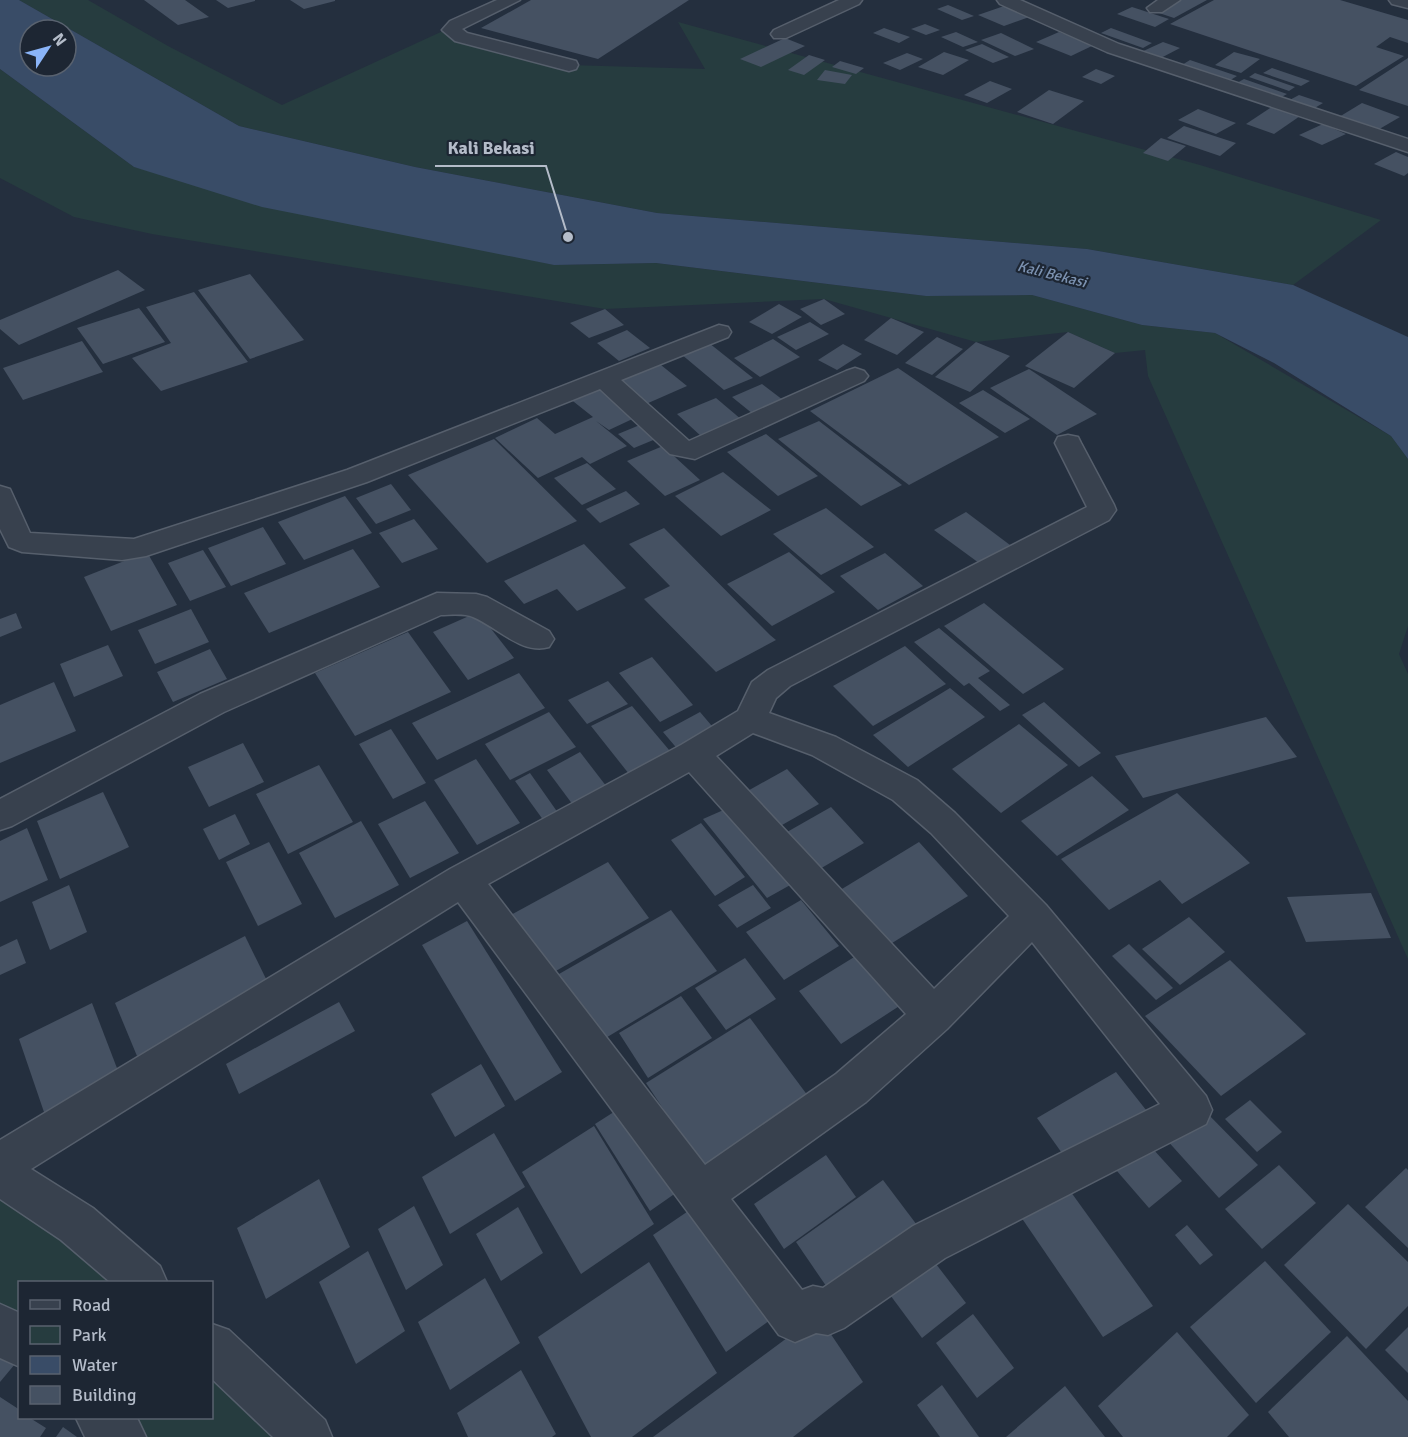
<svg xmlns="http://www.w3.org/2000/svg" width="1408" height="1437" viewBox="0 0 1408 1437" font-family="Signika,sans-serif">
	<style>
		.green { fill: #263c3f }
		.water { fill: #394c67; fill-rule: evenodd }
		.building { fill: #455162 }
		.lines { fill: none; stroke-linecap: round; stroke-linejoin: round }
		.minor-casing { stroke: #565f6c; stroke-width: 3 }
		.minor { fill: #38414e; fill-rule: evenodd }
		.labels { text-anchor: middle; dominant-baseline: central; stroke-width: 4.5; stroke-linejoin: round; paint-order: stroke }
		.far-water-label { font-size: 15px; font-style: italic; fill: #7c92b1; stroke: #1d2633 }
		.leader { fill: none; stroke: #b4bcc9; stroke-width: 2 }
		.callout-dot { fill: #b4bcc9; stroke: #1d2633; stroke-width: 2 }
		.callout-label { font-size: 18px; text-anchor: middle; font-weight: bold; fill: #b4bcc9; stroke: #1d2633; stroke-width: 4.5; stroke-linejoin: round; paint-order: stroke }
	</style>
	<rect width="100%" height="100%" fill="#242f3e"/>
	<g class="green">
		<path d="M19 0H88L168 46 282 105 456 25 451 31 569 65 705 69 678 22 1200 165 1381 220 1293 285 1087 249 657 213 415 167 239 126Z"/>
		<path d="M0 69 134 167 554 265 656 263 926 296 1032 295 1142 325 1215 333 1391 436 1408 459V626L1399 654 1408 674V959L1148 376 1145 350 1115 353 1068 332 976 342 824 299 605 309 152 234 74 217 0 178Z"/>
		<path d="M0 1174 77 1224 144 1282H20L19 1344 0 1327Z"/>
		<path d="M212 1347 308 1437H122L100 1418H212Z"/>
	</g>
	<path class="water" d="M0 0H19L239 126 415 167 657 213 1087 249 1293 285 1408 337V459L1391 436 1274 363 1215 333 1142 325 1032 295 926 296 656 263 554 265 262 207 134 167 0 69ZM30 30H66V66H30Z"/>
	<g class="building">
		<path d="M144 0H185L209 17 178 25Z"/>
		<path d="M216 0H255V1L228 8Z"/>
		<path d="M290 0H335V1L304 9Z"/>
		<path d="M531 0H689L598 59 481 28Z"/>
		<path d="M1179 0H1207L1174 18 1156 12Z"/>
		<path d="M1214 0H1340L1408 20V43L1390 37 1376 47 1404 56 1356 86 1170 24Z"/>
		<path d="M948 5 974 16 962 20 937 9Z"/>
		<path d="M1007 5 1032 16 1004 26 978 15Z"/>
		<path d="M1132 7 1169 19 1155 27 1117 14Z"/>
		<path d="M925 24 940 30 926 35 911 29Z"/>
		<path d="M884 28 910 37 899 43 873 33Z"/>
		<path d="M1111 28 1152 43 1143 48 1101 33Z"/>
		<path d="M956 32 978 42 963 47 941 37Z"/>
		<path d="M1059 32 1094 45 1071 56 1036 42Z"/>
		<path d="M1001 33 1034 49 1015 56 981 40Z"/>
		<path d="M785 38 805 46 761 67 740 59Z"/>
		<path d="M1163 42 1180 48 1157 60 1139 53Z"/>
		<path d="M982 44 1009 57 993 63 965 50Z"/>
		<path d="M944 52 969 60 943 75 918 67Z"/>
		<path d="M1234 52 1260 59 1241 73 1215 65Z"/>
		<path d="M907 53 923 59 900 70 883 63Z"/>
		<path d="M809 55 825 60 804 75 788 70Z"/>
		<path d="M1408 58V106L1359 90Z"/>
		<path d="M1190 60 1237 76 1224 84 1177 68Z"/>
		<path d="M840 61 864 68 856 74 832 67Z"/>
		<path d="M1272 68 1310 81 1301 86 1263 73Z"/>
		<path d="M1096 69 1115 76 1101 84 1082 77Z"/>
		<path d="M825 70 852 75 845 84 817 80Z"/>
		<path d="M1255 73 1295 87 1289 91 1249 77Z"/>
		<path d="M1244 79 1287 94 1278 99 1235 84Z"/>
		<path d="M990 81 1012 89 987 103 964 95Z"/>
		<path d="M1049 90 1084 101 1053 124 1017 112Z"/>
		<path d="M1299 95 1323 103 1308 112 1284 103Z"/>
		<path d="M1362 103 1400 117 1376 131 1339 117Z"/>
		<path d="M1276 104 1303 114 1274 134 1246 124Z"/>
		<path d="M1198 109 1236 123 1216 134 1178 120Z"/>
		<path d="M1323 124 1346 134 1322 145 1299 135Z"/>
		<path d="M1184 126 1236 143 1220 156 1167 138Z"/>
		<path d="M1161 138 1186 146 1168 161 1143 153Z"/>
		<path d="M1396 152 1408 157V173L1404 176 1374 164Z"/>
		<path d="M118 270 145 290 19 345 0 329V320Z"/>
		<path d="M250 274 304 340 250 359 198 290Z"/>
		<path d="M194 292 248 362 161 391 132 358 171 343 146 307Z"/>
		<path d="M824 299 845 314 821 325 800 309Z"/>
		<path d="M779 304 802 317 772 334 749 322Z"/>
		<path d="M139 308 165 342 103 364 77 328Z"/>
		<path d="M605 309 624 325 589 338 570 323Z"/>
		<path d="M891 318 924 332 897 355 864 340Z"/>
		<path d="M810 322 829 334 796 350 777 337Z"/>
		<path d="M627 330 650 348 619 361 597 343Z"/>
		<path d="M1068 332 1115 353 1074 388 1025 366Z"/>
		<path d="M937 337 963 349 932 375 905 363Z"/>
		<path d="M773 339 800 357 760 377 734 358Z"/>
		<path d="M82 341 103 372 23 400 3 368Z"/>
		<path d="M976 342 1010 356 970 392 935 377Z"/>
		<path d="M709 343 753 378 724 390 681 354Z"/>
		<path d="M843 344 862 354 837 370 818 360Z"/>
		<path d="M656 361 687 386 646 404 615 378Z"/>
		<path d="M898 368 999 437 909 485 810 411Z"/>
		<path d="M1029 369 1097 414 1057 435 990 388Z"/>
		<path d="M600 383 641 415 609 430 596 421 627 446 590 464 582 457 538 478 495 438 537 418 555 434 593 417 569 398Z"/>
		<path d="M762 384 783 400 753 414 732 397Z"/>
		<path d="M983 390 1030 419 1005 433 959 403Z"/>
		<path d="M716 398 742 420 702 437 677 414Z"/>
		<path d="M819 421 902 485 861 506 778 439Z"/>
		<path d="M647 422 663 436 634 448 618 434Z"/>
		<path d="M766 434 818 476 778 496 727 452Z"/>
		<path d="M494 439 577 521 487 563 408 475Z"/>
		<path d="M663 446 700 480 665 496 627 461Z"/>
		<path d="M587 463 616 489 582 505 554 478Z"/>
		<path d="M723 472 771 510 721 536 675 496Z"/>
		<path d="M391 484 411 510 376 524 356 498Z"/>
		<path d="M626 491 640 504 600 523 586 509Z"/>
		<path d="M345 496 372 533 304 560 278 522Z"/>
		<path d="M826 508 874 547 821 575 773 534Z"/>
		<path d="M966 512 1010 545 979 563 934 530Z"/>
		<path d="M414 519 438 549 402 563 379 533Z"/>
		<path d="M263 527 286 564 231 586 208 548Z"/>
		<path d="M664 528 770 635 776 640 716 672 644 599 670 586 629 544Z"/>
		<path d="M584 544 626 588 577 611 557 589 524 604 504 581Z"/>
		<path d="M353 549 380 587 269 633 244 593Z"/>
		<path d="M203 550 226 587 190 601 168 563Z"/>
		<path d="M147 552 177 605 111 631 84 577Z"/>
		<path d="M789 552 835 592 772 626 727 584Z"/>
		<path d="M885 553 923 586 878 610 840 576Z"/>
		<path d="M984 603 1064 669 1023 694 944 626Z"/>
		<path d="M191 609 209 642 155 664 138 630Z"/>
		<path d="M478 612 514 658 468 680 433 632Z"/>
		<path d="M16 613 22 628 0 637V619Z"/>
		<path d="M939 628 990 671 978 678 1010 705 1000 711 969 683 964 686 914 642Z"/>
		<path d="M408 632 451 692 355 736 315 673Z"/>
		<path d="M108 645 123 676 74 697 60 664Z"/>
		<path d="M905 646 946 684 873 726 833 686Z"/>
		<path d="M210 649 227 679 173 702 157 672Z"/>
		<path d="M652 657 693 705 660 722 619 673Z"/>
		<path d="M519 673 545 708 437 760 412 723Z"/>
		<path d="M608 681 628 704 587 724 568 700Z"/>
		<path d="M54 682 76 731 0 763V705Z"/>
		<path d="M950 688 985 717 908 767 873 735Z"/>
		<path d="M1044 702 1101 753 1079 767 1022 715Z"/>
		<path d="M632 706 675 757 633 779 591 726Z"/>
		<path d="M549 712 576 747 510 780 485 744Z"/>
		<path d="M700 712 717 732 680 752 663 732Z"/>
		<path d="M1266 717 1297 757 1143 798 1115 756Z"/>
		<path d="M1019 724 1068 765 1001 813 952 769Z"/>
		<path d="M391 729 426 783 393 799 359 744Z"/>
		<path d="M243 743 264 782 209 807 188 767Z"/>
		<path d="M580 752 610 791 576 809 547 770Z"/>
		<path d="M476 759 520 823 477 845 434 780Z"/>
		<path d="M319 765 353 822 288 854 256 794Z"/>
		<path d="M787 769 819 804 775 829 744 793Z"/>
		<path d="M530 773 563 820 549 828 515 781Z"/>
		<path d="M1092 776 1129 810 1057 856 1021 821Z"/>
		<path d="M103 792 129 847 60 879 37 821Z"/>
		<path d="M1177 793 1250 863 1182 904 1160 880 1109 910 1061 859Z"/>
		<path d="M425 801 459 853 410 878 378 824Z"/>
		<path d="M831 807 864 843 813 873 780 836Z"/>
		<path d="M728 808 801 879 767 898 703 819Z"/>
		<path d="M235 814 250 844 219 860 203 829Z"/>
		<path d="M361 821 399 885 335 918 299 853Z"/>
		<path d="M701 823 745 877 715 896 671 840Z"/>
		<path d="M27 828 48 880 0 902V841Z"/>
		<path d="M269 842 302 904 258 926 226 862Z"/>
		<path d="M919 842 968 896 884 948 837 892Z"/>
		<path d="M608 862 649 918 547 976 507 917Z"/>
		<path d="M69 885 87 932 50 950 32 902Z"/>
		<path d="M753 885 771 908 737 928 718 905Z"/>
		<path d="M1371 893 1391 938 1306 942 1287 897Z"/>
		<path d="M801 900 839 946 784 980 746 932Z"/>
		<path d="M671 910 717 971 594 1045 552 978Z"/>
		<path d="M1189 917 1225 952 1180 985 1142 949Z"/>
		<path d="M467 921 562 1072 515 1101 422 945Z"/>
		<path d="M245 936 270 987 137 1056 115 1003Z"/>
		<path d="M17 939 26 963 0 975V947Z"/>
		<path d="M1129 944 1173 988 1156 1000 1112 956Z"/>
		<path d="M864 951 907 1001 841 1044 799 991Z"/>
		<path d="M745 958 776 999 726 1030 695 988Z"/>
		<path d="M1230 960 1306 1034 1221 1096 1145 1016Z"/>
		<path d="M681 996 712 1038 648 1078 619 1033Z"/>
		<path d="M339 1002 355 1031 239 1094 226 1064Z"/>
		<path d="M92 1003 120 1076 45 1115 19 1039Z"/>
		<path d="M750 1018 814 1104 708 1176 646 1083Z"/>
		<path d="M481 1064 505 1106 455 1137 431 1094Z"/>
		<path d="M1116 1072 1150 1115 1069 1163 1037 1118Z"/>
		<path d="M1250 1100 1282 1132 1257 1152 1225 1119Z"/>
		<path d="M628 1103 683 1188 650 1211 595 1124Z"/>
		<path d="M1203 1109 1258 1165 1219 1198 1165 1138Z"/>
		<path d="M594 1126 654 1224 581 1274 522 1172Z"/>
		<path d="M494 1133 525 1187 450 1234 422 1177Z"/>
		<path d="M1143 1138 1182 1181 1149 1208 1110 1163Z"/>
		<path d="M826 1155 856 1197 784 1249 754 1204Z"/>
		<path d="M1279 1165 1316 1203 1262 1249 1225 1209Z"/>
		<path d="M1406 1168 1408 1170V1248L1365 1207Z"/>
		<path d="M319 1179 350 1247 266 1299 237 1228Z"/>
		<path d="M883 1180 923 1233 835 1299 796 1242Z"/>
		<path d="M1068 1188 1153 1306 1103 1337 1021 1217Z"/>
		<path d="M703 1201 777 1315 726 1352 653 1235Z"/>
		<path d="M1348 1204 1408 1262V1306L1366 1349 1284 1265Z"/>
		<path d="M414 1206 443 1265 406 1290 378 1229Z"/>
		<path d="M518 1207 543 1253 501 1281 476 1234Z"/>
		<path d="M1187 1225 1213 1255 1200 1265 1175 1235Z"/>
		<path d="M368 1251 405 1331 356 1364 319 1282Z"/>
		<path d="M926 1251 966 1303 922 1338 882 1284Z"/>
		<path d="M1265 1261 1331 1332 1256 1403 1190 1327Z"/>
		<path d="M649 1262 717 1373 632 1437H591L538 1337Z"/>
		<path d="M485 1278 520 1343 450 1390 418 1322Z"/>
		<path d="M973 1314 1014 1368 977 1398 936 1343Z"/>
		<path d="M818 1315 863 1382 793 1437H653Z"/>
		<path d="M1408 1327V1373L1385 1350Z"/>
		<path d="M1177 1332 1249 1415 1227 1437H1123L1098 1406Z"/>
		<path d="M1347 1336 1408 1401V1437H1289L1268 1412Z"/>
		<path d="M0 1338 20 1358 0 1382Z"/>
		<path d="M521 1370 556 1434 552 1437H468L457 1413Z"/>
		<path d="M942 1385 979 1437H940L917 1405Z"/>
		<path d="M1065 1386 1105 1437H1006Z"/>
		<path d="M0 1397 20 1410V1418H30L46 1428 40 1437H0Z"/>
		<path d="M63 1427 77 1437H56Z"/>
	</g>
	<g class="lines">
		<g class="minor-casing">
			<g id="minor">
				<path d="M497 0H520L462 29 467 33 576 61 578 65 576 69 569 71 455 41 442 30 450 21Z"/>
				<path d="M839 0H862L859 4 786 38H774L771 34 774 30Z"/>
				<path d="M997 0H1020L1119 44 1408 139V152L1107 52 1000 4Z"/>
				<path d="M1158 0H1180L1162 12H1150L1147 8Z"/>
				<path d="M1389 0H1408V8L1392 4Z"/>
				<path d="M719 325 728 327 731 332 728 337 621 380 689 441 846 371 855 368 864 371 868 376 864 381 695 459 670 454 600 389 367 482 146 556 122 560 22 552 9 547 0 529V486L10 489 30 533 134 539 347 470Z"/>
				<path d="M1068 435 1078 437 1081 443 1114 505 1116 510 1109 520 790 686 776 698 769 713 836 737 917 780 955 813 1046 905 1206 1096 1212 1110 1206 1124 945 1258 844 1328 828 1335 816 1333 795 1342 779 1335 458 902 31 1169 93 1208 160 1266 167 1282H110L61 1240 0 1199V1140L450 869 681 745 738 711 752 682 768 670 1087 507 1055 443 1058 437ZM753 733 812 755 893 800 931 833 1009 916 934 989 716 756ZM689 772 906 1014 836 1074 705 1165 488 884ZM1032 942 1160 1104 913 1226 823 1288 813 1286 802 1290 731 1199 866 1102 947 1029Z"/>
				<path d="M437 593 476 594 487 597 549 631 554 639 549 647C522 655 497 627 473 617 464 613 450 615 441 615L224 712 12 826 0 830V799L200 694Z"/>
				<path d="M0 1304 20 1313V1367L0 1358Z"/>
				<path d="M212 1324 229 1330 325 1420 332 1437H273L212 1379Z"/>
				<path d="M76 1418H137L146 1437H85Z"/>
			</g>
		</g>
		<use href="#minor" class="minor"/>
	</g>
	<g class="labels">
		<g class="far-water-label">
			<text transform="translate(1052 274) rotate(14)">Kali Bekasi</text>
		</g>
	</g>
	<path class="leader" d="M568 237L546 166H435"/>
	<circle class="callout-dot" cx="568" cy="237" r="6"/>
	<g class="callout-label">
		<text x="491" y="154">Kali Bekasi</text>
	</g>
	<rect x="18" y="1281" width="195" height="138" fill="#1d2633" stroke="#59626f" stroke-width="1.5"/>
	<rect x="30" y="1300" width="30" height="9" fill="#38414e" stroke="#59626f" stroke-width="1.5"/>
	<text x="72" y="1311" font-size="18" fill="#b4bcc9">Road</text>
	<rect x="30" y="1326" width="30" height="18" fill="#263c3f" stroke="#59626f" stroke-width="1.5"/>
	<text x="72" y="1341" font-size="18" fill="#b4bcc9">Park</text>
	<rect x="30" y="1356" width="30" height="18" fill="#394c67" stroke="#59626f" stroke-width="1.5"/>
	<text x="72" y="1371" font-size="18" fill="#b4bcc9">Water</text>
	<rect x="30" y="1386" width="30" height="18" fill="#455162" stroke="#59626f" stroke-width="1.5"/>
	<text x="72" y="1401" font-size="18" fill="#b4bcc9">Building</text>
	<g transform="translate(48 48) rotate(54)"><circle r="28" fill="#1d2633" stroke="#59626f" stroke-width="1.5"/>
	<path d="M0-4.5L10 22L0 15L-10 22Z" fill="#8ab4f8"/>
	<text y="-9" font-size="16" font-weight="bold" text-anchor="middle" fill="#b4bcc9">N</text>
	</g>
</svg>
